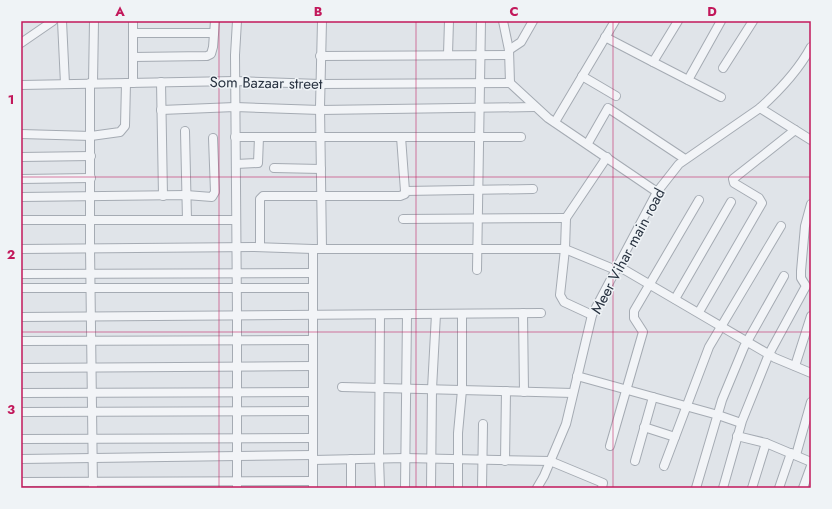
<svg xmlns="http://www.w3.org/2000/svg" width="832" height="509" viewBox="0 0 832 509" font-family="Jost,sans-serif">
	<style>
		.lines { fill: none; stroke-linecap: round; stroke-linejoin: round }
		.street-casing { stroke: #a5abb3; stroke-width: 10 }
		.street { stroke: #f2f4f7; stroke-width: 8 }
		.grid { fill: none; stroke: #c2185b; stroke-width: 1; stroke-opacity: 0.55 }
		.labels { text-anchor: middle; dominant-baseline: central; stroke-width: 3; stroke-linejoin: round; paint-order: stroke }
		.street-label { font-size: 15px; fill: #283240; stroke: #eff3f6 }
		.neatline { fill: none; stroke: #c2185b; stroke-width: 1.5 }
		.grid-label { font-size: 13px; text-anchor: middle; font-weight: bold; fill: #c2185b }
	</style>
	<rect width="100%" height="100%" fill="#e0e4e9"/>
	<g class="lines">
		<g class="street-casing">
			<g id="street">
				<path d="M62 21 65 84"/>
				<path d="M133 21V83"/>
				<path d="M503 21 509 50 510 83"/>
				<path d="M133 33H214"/>
				<path d="M605 37 653 62 678 21"/>
				<path d="M21 43 53 21"/>
				<path d="M509 50 521 42 533 21"/>
				<path d="M448 54 449 21"/>
				<path d="M320 56 509 55"/>
				<path d="M133 57 207 56 211 54 213 47 215 21"/>
				<path d="M653 62 721 97"/>
				<path d="M723 68 753 21"/>
				<path d="M582 76 616 96"/>
				<path d="M688 80 721 21"/>
				<path d="M161 82 163 196"/>
				<path d="M90 83V248L93 488"/>
				<path d="M93 83 94 21"/>
				<path d="M510 83 548 118 657 192"/>
				<path d="M21 85 235 81 320 84 510 83"/>
				<path d="M760 108 811 140"/>
				<path d="M161 110 235 107 320 110 535 107"/>
				<path d="M555 122 615 21"/>
				<path d="M185 131 187 220"/>
				<path d="M21 134 91 136 120 132 125 126 126 83"/>
				<path d="M235 137H521"/>
				<path d="M401 137 405 191"/>
				<path d="M588 143 608 108 685 159"/>
				<path d="M21 157 91 156"/>
				<path d="M236 164 258 163 259 137"/>
				<path d="M274 168 321 169"/>
				<path d="M21 179 91 178"/>
				<path d="M21 197 186 195 212 197 215 192 213 138"/>
				<path d="M403 219 566 218"/>
				<path d="M21 220H236"/>
				<path d="M260 247V199L263 196H400L405 194V191L533 189"/>
				<path d="M21 249 253 247 313 249"/>
				<path d="M322 249H565L616 270"/>
				<path d="M618 266 775 358 811 373"/>
				<path d="M477 270 481 21"/>
				<path d="M21 274 313 273"/>
				<path d="M21 288H313"/>
				<path d="M675 299 731 202"/>
				<path d="M699 312 762 203 759 198 734 183 733 179 795 130"/>
				<path d="M523 313 524 392"/>
				<path d="M592 315 564 302 560 295 565 249 566 218 607 157"/>
				<path d="M21 317 541 313"/>
				<path d="M21 341 313 340"/>
				<path d="M795 366 811 316"/>
				<path d="M21 368 313 366"/>
				<path d="M577 376 718 415 741 423"/>
				<path d="M342 387 573 393"/>
				<path d="M21 393 313 392"/>
				<path d="M21 412 313 411"/>
				<path d="M644 427 675 437"/>
				<path d="M737 436 766 443 811 462"/>
				<path d="M21 439 313 438"/>
				<path d="M610 446 643 332 634 318V311L699 200"/>
				<path d="M796 455 811 402"/>
				<path d="M21 459 313 455"/>
				<path d="M351 459V488"/>
				<path d="M313 460 405 458 550 461 603 483 602 488"/>
				<path d="M505 461 506 391"/>
				<path d="M635 461 653 397"/>
				<path d="M664 466 709 347 781 226"/>
				<path d="M21 482 313 481"/>
				<path d="M458 486V433L462 390V314"/>
				<path d="M237 488V316L235 55 237 21"/>
				<path d="M313 488V249H322L320 107 322 21"/>
				<path d="M380 488 379 459 380 315"/>
				<path d="M405 488 407 315"/>
				<path d="M431 488 432 389 436 314"/>
				<path d="M482 488 483 424"/>
				<path d="M537 488 544 476 566 424 592 315 657 192 679 164 760 108C780 90 798 71 811 47"/>
				<path d="M696 488 722 400 744 347 784 276"/>
				<path d="M723 488 742 421 769 354 806 286 801 278V271L805 226 811 204"/>
				<path d="M752 488 766 443"/>
				<path d="M779 488 791 453"/>
				<path d="M803 488 811 466"/>
			</g>
		</g>
		<use href="#street" class="street"/>
	</g>
	<path class="grid" d="M219 21V488M416 21V488M613 21V488M21 177H811M21 332H811"/>
	<g class="labels">
		<g class="street-label">
			<text transform="translate(266 83) rotate(1)">Som Bazaar street</text>
			<text transform="translate(628 251) rotate(-62)">Meer Vihar main road</text>
		</g>
	</g>
	<rect width="832" height="509" fill="none" stroke="#eff3f6" stroke-width="44"/>
	<rect x="22" y="22" width="788" height="465" class="neatline"/>
	<g class="grid-label">
		<text x="120" y="16">A</text>
		<text x="318" y="16">B</text>
		<text x="514" y="16">C</text>
		<text x="712" y="16">D</text>
		<text x="11" y="104">1</text>
		<text x="11" y="259">2</text>
		<text x="11" y="414">3</text>
	</g>
</svg>
